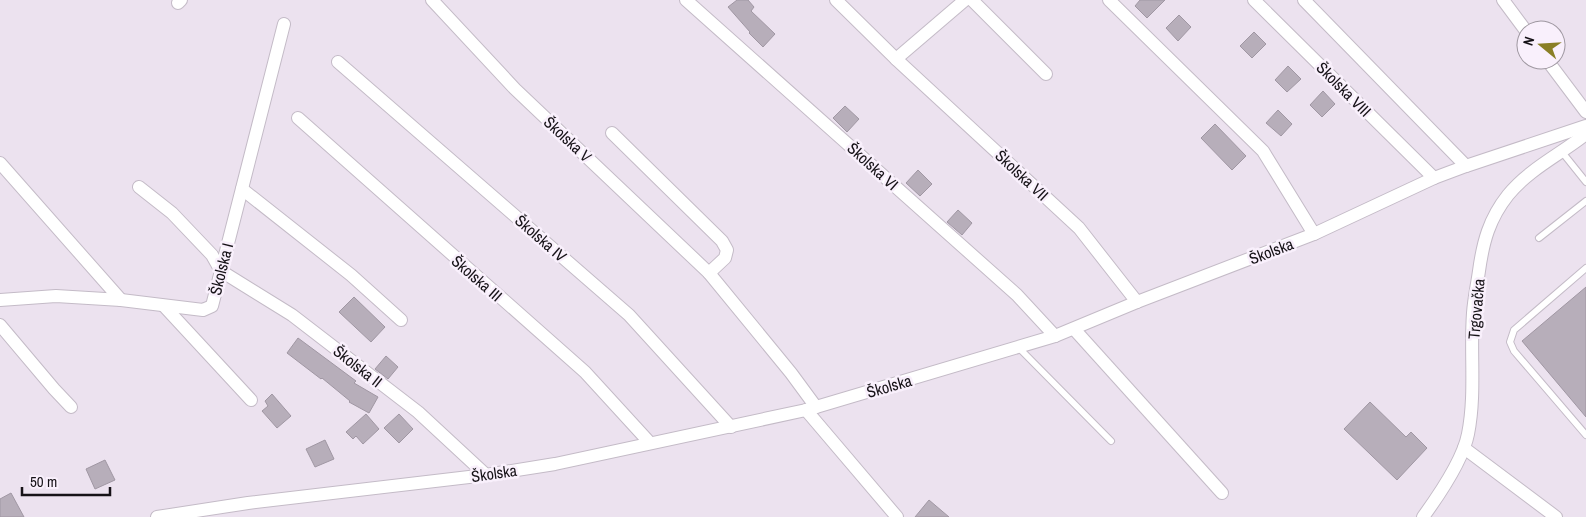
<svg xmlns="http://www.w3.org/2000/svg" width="1586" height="517" viewBox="0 0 1586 517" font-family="'Archivo Narrow',sans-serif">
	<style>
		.building { fill: #b7aeba; stroke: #a097a3 }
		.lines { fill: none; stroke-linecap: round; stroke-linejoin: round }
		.lane-casing { stroke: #c4bbc7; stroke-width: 8 }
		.street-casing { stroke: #c4bbc7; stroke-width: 14 }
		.lane { stroke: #fff; stroke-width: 6 }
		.street { stroke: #fff; stroke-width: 12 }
		.labels { text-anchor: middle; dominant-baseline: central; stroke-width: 5; stroke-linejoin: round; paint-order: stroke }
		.street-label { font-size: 16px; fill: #161217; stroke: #f9f0fc }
	</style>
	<rect width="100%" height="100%" fill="#ece2ef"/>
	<g class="building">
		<path d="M737 0H748L754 7 751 11 775 34 763 47 749 33 750 32 728 7Z"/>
		<path d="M1140 0H1165L1147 18 1135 6Z"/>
		<path d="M1179 15 1191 27 1178 41 1166 28Z"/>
		<path d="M1254 32 1266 44 1252 58 1240 46Z"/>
		<path d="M1288 66 1301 79 1287 92 1275 80Z"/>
		<path d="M1323 91 1335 104 1322 117 1310 105Z"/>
		<path d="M845 106 859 119 847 132 833 118Z"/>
		<path d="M1278 110 1292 124 1281 136 1266 123Z"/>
		<path d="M1215 124 1246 156 1232 170 1201 138Z"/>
		<path d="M918 170 932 184 920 196 906 183Z"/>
		<path d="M958 210 972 223 962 235 947 222Z"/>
		<path d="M1586 287V417L1522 341Z"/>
		<path d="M354 297 385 327 371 342 339 312Z"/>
		<path d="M298 338 356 381 354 383 378 397 369 413 349 402 350 401 322 378 321 379 287 353Z"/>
		<path d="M386 356 398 367 388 379 375 369Z"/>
		<path d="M272 394 291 416 277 428 262 411 268 406 265 401Z"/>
		<path d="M1370 402 1406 437 1411 432 1427 448 1397 480 1344 429Z"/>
		<path d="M366 414 379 429 363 444 356 436 353 439 346 432Z"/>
		<path d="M399 414 413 429 399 443 384 428Z"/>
		<path d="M325 440 334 459 315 467 306 449Z"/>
		<path d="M105 460 115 480 95 489 86 469Z"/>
		<path d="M11 493 24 517H0V499Z"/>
		<path d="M929 500 949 517H915Z"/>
	</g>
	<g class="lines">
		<g class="lane-casing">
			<g id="lane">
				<path d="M1562 152 1586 182"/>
				<path d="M1539 238 1586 201"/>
				<path d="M1586 268 1514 330 1510 342 1514 351 1586 435"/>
				<path d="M1019 348 1111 441"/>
			</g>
		</g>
		<g class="street-casing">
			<g id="street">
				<path d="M432 0 515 89 709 273"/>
				<path d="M686 0 1017 295 1055 336"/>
				<path d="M836 0 896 59 1079 228 1137 302"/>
				<path d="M972 0 1046 74"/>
				<path d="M1109 0 1263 151 1314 234"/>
				<path d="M1254 0 1434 178"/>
				<path d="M1304 0 1466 166"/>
				<path d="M1503 0 1526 31"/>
				<path d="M178 3 181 0"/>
				<path d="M896 59 965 0"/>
				<path d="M1547 60 1586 112"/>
				<path d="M338 62 629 315 731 427"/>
				<path d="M298 118 585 372 650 443"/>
				<path d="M612 133 722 241 727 250 725 258 709 273 791 373 816 407"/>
				<path d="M0 163 121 300"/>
				<path d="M139 187 172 213 212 255 221 271 292 315 418 412 486 475"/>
				<path d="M242 189 351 275 401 320"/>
				<path d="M0 300 56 296 121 300 203 310 212 306 284 24"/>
				<path d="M164 306 251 400"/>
				<path d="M0 325 54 389 71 407"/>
				<path d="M1074 329 1222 493"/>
				<path d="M806 410 897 517"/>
				<path d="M1464 448 1556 517"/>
				<path d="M157 517 248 503 486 475 555 464 806 410 1055 336 1137 302 1314 234 1434 178 1466 166 1586 126"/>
				<path d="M1423 517C1439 495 1463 460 1468 434 1476 394 1470 353 1473 313 1474 299 1477 285 1479 271 1483 242 1489 219 1508 195 1529 169 1561 154 1586 134"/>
			</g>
		</g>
		<use href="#lane" class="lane"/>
		<use href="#street" class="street"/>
	</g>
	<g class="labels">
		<g class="street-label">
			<text transform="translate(1344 89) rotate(45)">Školska VIII</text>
			<text transform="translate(568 139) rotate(43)">Školska V</text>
			<text transform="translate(873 166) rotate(42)">Školska VI</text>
			<text transform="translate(1022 175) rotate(43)">Školska VII</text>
			<text transform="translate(541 238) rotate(41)">Školska IV</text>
			<text transform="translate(1271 251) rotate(-21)">Školska</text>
			<text transform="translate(221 269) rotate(-76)">Školska I</text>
			<text transform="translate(477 278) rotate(41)">Školska III</text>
			<text transform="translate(1476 309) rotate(-85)">Trgovačka</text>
			<text transform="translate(358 366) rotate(38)">Školska II</text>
			<text transform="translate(889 386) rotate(-16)">Školska</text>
			<text transform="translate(494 473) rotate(-8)">Školska</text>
		</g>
	</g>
	<g transform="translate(1541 45) rotate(288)"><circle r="24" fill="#f9f0fc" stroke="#9e97a0"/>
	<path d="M0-4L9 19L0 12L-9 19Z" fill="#8a7f26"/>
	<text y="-8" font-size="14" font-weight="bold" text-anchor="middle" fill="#161217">N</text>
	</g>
	<path d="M22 487v8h88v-8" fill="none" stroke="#161217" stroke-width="2.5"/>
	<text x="30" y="487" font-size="15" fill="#161217" stroke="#f9f0fc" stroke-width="4" paint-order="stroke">50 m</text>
</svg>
